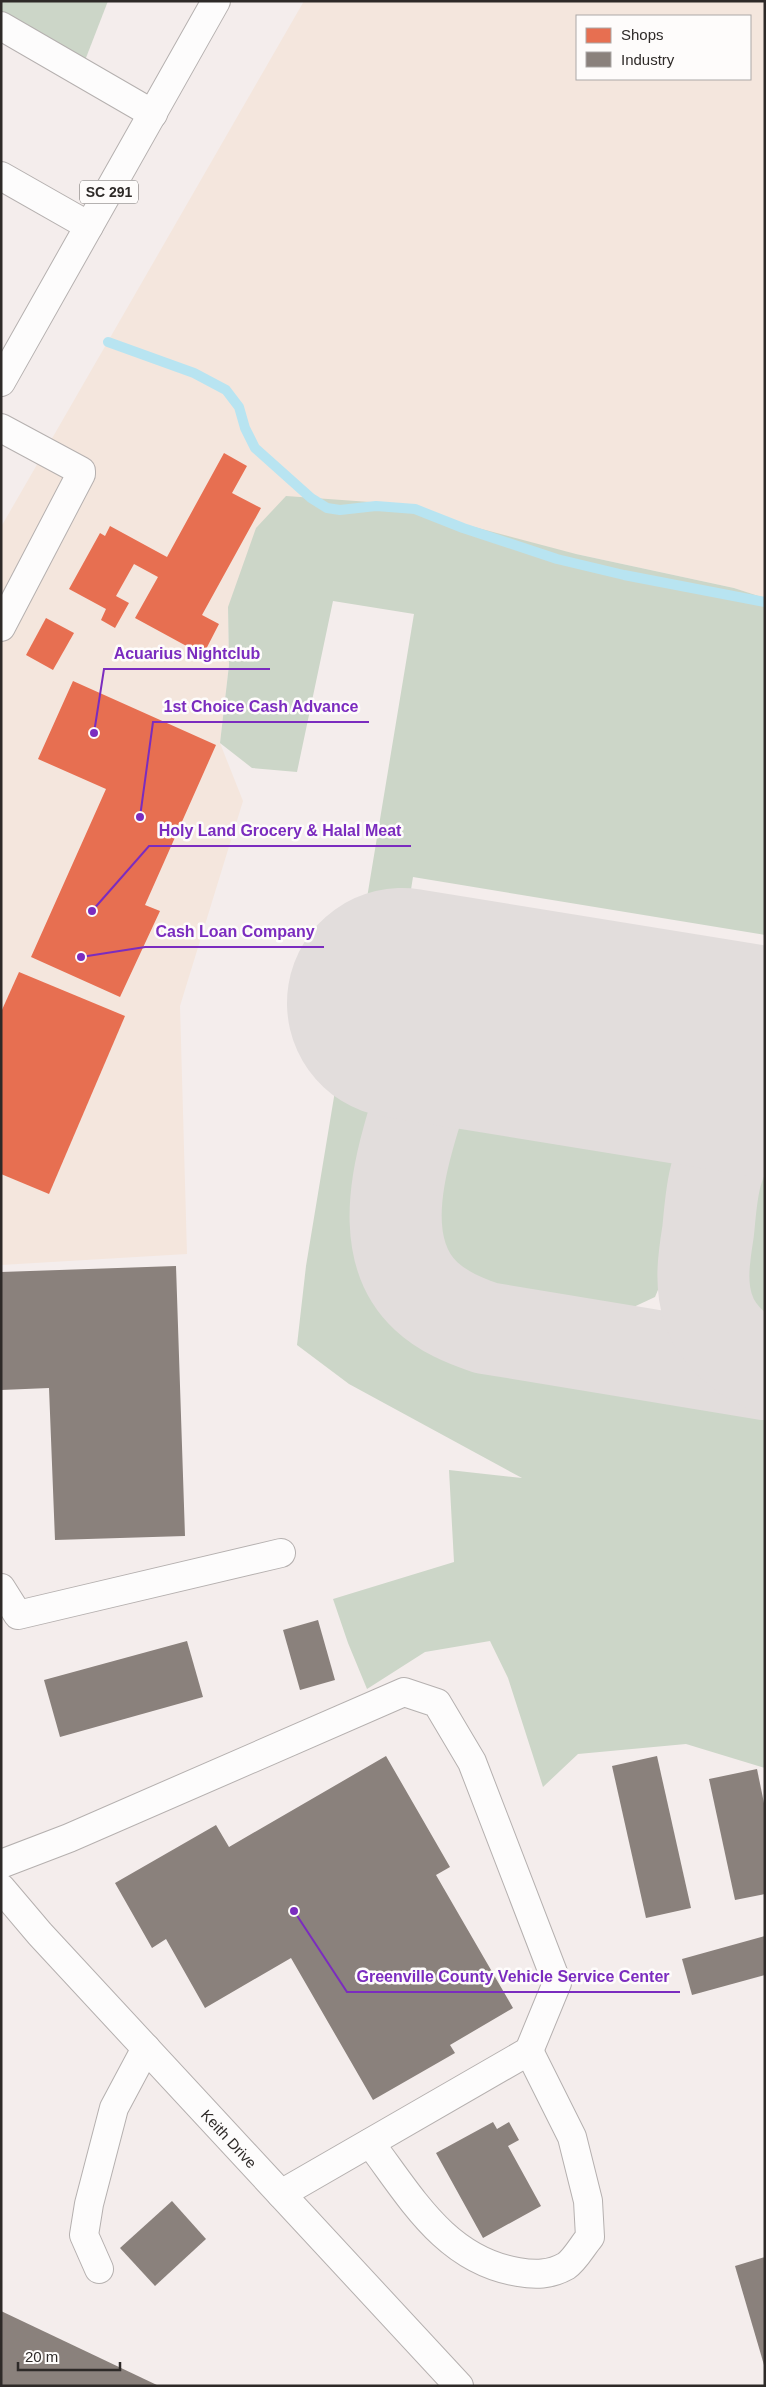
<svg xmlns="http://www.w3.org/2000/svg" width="766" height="2387" viewBox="0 0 766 2387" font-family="Helvetica,sans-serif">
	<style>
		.commercial { fill: #f4e6dd; fill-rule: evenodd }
		.green { fill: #ccd6c8 }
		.shops { fill: #e76f51 }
		.industry { fill: #8a817c }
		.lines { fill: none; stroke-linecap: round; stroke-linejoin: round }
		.stream { stroke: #b8e4f1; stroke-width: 10 }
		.taxiway { stroke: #e2dddc; stroke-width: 92 }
		.runway { stroke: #e2dddc; stroke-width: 230 }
		.minor-casing { stroke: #b5b0af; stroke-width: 30 }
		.major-casing { stroke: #b5b0af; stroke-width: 30 }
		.minor { stroke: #fdfcfc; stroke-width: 28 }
		.major { stroke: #fdfcfc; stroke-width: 28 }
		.labels { text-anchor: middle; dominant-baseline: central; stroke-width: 5; stroke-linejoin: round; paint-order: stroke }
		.shield { fill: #fefcfb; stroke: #6c6967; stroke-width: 1 }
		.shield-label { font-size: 14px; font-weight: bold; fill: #2e2a28 }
		.street-label { font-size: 15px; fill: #2e2a28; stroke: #fefcfb }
		.leader { fill: none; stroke: #7b2cbf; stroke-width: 2 }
		.callout-dot { fill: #7b2cbf; stroke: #fefcfb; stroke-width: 2 }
		.callout-label { font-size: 16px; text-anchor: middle; font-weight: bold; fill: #7b2cbf; stroke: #fefcfb; stroke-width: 5; stroke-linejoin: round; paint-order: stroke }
	</style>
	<rect width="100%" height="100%" fill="#f4edec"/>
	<path class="commercial" d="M304 1H765V598L734 588 576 554 228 607 229 665 220 743 243 801 180 1006 187 1254 1 1265V527ZM577 16H750V79H577Z"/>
	<g class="green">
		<path d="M1 1H108L84 63 1 18Z"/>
		<path d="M286 496 384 503 576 554 734 588 765 598V935L413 877 364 1182 363 1231 375 1281 400 1318 442 1347 765 1401V1768L686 1744 578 1754 543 1787 508 1678 490 1641 425 1652 367 1689 348 1643 333 1599 454 1562 449 1470 522 1478 349 1384 297 1345 306 1266 414 614 333 601 297 772 252 768 220 743 229 665 228 607 256 528Z"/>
		<path d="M446 1122 680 1161 685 1198 678 1242 655 1297 625 1311 561 1308 470 1285 441 1259 426 1211 430 1170Z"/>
		<path d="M751 1173 765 1175V1335C717 1282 729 1235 751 1173Z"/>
	</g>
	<g class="shops">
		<path d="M224 453 247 466 232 493 261 508 202 615 219 624 203 655 135 618 158 577 134 564 116 596 129 603 115 628 101 620 106 609 69 589 100 533 105 536 110 526 167 557Z"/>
		<path d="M46 618 74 633 53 670 26 655Z"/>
		<path d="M73 681 216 745 145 905 160 911 120 997 31 957 106 789 38 759Z"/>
		<path d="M19 972 125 1016 49 1194 1 1174V1012Z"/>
	</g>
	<g class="industry">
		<path d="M176 1266 185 1536 55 1540 49 1388 1 1390V1272Z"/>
		<path d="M318 1620 335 1680 300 1690 283 1630Z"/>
		<path d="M187 1641 203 1697 60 1737 44 1680Z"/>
		<path d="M386 1756 450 1867 436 1875 513 2008 450 2045 455 2053 373 2100 291 1958 205 2008 166 1939 152 1948 115 1883 216 1825 229 1847Z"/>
		<path d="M657 1756 691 1908 646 1918 612 1766Z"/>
		<path d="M757 1769 765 1808V1894L735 1900 709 1779Z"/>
		<path d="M765 1936V1975L692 1995 682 1959Z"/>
		<path d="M493 2122 497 2129 509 2122 519 2140 508 2146 541 2206 483 2238 436 2153Z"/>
		<path d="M172 2201 206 2239 155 2286 120 2248Z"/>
		<path d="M765 2257V2365H764L735 2266Z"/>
		<path d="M1 2311 159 2386H1Z"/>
	</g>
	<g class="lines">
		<path class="stream" d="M108 342 194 373 226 390 239 407 245 428 255 448 311 498 327 508 340 510 376 506 415 509 463 528 557 559 624 575 765 602"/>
		<g class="taxiway">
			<path d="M531 1024C506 1026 479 1027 459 1044 428 1069 418 1102 408 1139 394 1189 383 1256 426 1296 443 1312 465 1321 486 1328L765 1374"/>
			<path d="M765 1099C742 1117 723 1148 716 1175 711 1193 710 1214 708 1232 704 1257 700 1283 708 1308 716 1335 740 1354 765 1366"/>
		</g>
		<path class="runway" d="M402 1003 765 1062"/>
		<g class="minor-casing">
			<g id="minor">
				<path d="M1 26 153 114"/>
				<path d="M1 176 89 226"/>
				<path d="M1 428 81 471V474L1 627"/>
				<path d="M1 1588 18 1615 281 1553"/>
				<path d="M1 1864 69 1838 404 1692 437 1703 472 1762 557 1983 529 2051 281 2194"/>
				<path id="s1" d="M1 1888 40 1934 459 2386"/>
				<path d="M370 2143C411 2197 445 2260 518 2272 535 2275 550 2275 566 2266 575 2260 583 2245 590 2237L588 2201 572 2137 529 2051"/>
				<path d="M99 2269 84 2235 89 2204 114 2108 146 2048"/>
			</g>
		</g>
		<g class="major-casing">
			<path id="major" d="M1 382 216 1"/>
		</g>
		<use href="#minor" class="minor"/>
		<use href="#major" class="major"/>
	</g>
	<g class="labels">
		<rect class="shield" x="80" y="180.5" width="58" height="23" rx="4"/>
		<g class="shield-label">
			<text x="109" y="192">SC 291</text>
		</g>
		<g class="street-label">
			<text stroke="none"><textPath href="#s1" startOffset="339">Keith Drive</textPath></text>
		</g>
	</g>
	<path class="leader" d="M94 733L104 669H270M140 817L153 722H369M92 911L149 846H411M81 957L145 947H324M294 1911L347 1992H680"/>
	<g class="callout-dot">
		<circle cx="94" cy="733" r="5"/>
		<circle cx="140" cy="817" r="5"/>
		<circle cx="92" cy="911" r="5"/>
		<circle cx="81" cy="957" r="5"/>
		<circle cx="294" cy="1911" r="5"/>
	</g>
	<g class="callout-label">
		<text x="187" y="659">Acuarius Nightclub</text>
		<text x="261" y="712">1st Choice Cash Advance</text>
		<text x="280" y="836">Holy Land Grocery &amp; Halal Meat</text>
		<text x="235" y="937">Cash Loan Company</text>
		<text x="513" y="1982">Greenville County Vehicle Service Center</text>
	</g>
	<rect width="766" height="2387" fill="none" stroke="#2e2a28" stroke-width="5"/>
	<rect x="576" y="15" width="175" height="65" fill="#fefcfb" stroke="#aba8a7"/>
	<rect x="586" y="28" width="25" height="15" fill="#e76f51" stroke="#aba8a7"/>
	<text x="621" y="40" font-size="15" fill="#2e2a28">Shops</text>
	<rect x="586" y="52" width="25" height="15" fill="#8a817c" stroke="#aba8a7"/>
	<text x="621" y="65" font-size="15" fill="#2e2a28">Industry</text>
	<path d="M18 2362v8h102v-8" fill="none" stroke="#2e2a28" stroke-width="2.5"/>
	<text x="25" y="2362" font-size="15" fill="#2e2a28" stroke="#fefcfb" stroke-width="4" paint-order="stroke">20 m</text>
</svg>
